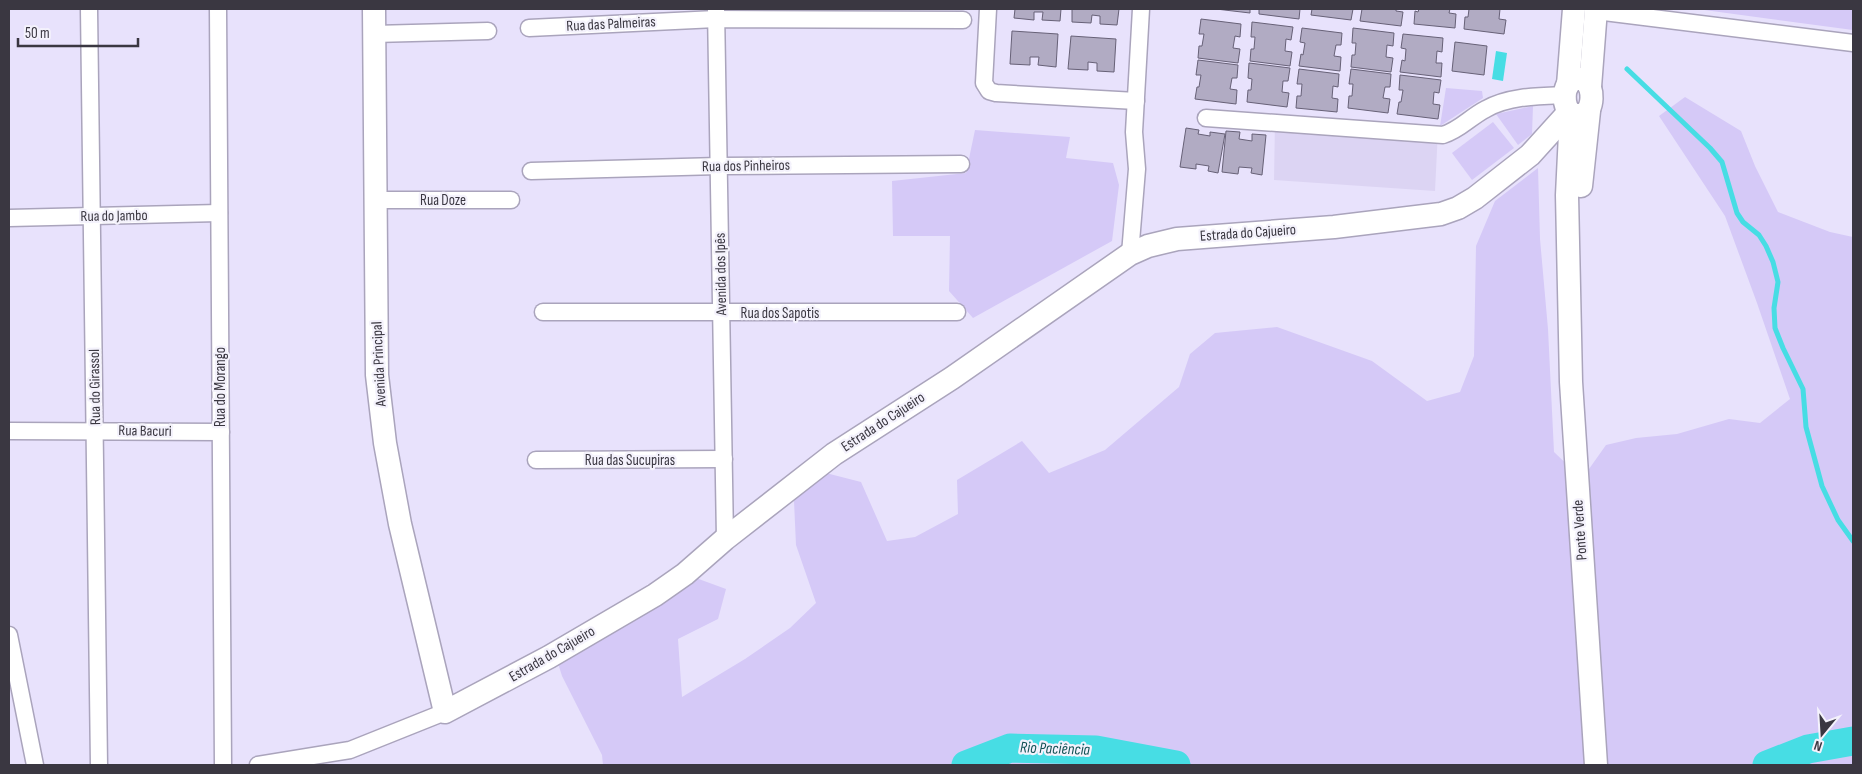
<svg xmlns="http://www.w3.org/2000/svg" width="1862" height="774" viewBox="0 0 1862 774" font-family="'Sofia Sans Condensed',sans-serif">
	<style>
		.built { fill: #dcd4f3 }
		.green { fill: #d5c9f7 }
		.water { fill: #47dde4 }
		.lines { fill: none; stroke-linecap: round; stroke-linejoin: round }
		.stream { stroke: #47dde4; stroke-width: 5 }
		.river { stroke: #47dde4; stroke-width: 29 }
		.building { fill: #b1abc3; stroke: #676177 }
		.street-casing { stroke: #aaa4bc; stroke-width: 19 }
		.secondary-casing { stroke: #aaa4bc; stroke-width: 25 }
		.street { stroke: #fff; stroke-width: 16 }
		.secondary { stroke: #fff; stroke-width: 22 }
		.labels { text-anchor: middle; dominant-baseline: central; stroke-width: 4.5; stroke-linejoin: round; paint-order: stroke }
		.street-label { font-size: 15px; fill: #3a3741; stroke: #f4f2fc }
		.water-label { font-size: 16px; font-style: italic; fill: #145356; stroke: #f4f2fc }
	</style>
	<rect width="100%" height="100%" fill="#e8e2fc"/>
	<path class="built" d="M1275 120 1438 130 1435 191 1274 180Z"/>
	<g class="green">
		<path d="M1697 9H1853V30Z"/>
		<path d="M1446 88 1482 91 1483 98 1440 126Z"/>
		<path d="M1685 97 1741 131 1755 166 1778 212 1830 232 1853 237V765H603L602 755 562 676 557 660 696 578 726 589 718 619 678 639 682 697 745 659 790 628 816 603 796 545 794 501 822 472 861 482 887 541 915 537 958 514 957 480 1022 441 1049 473 1105 450 1179 387 1190 354 1215 333 1277 327 1372 361 1427 401 1460 392 1474 356 1476 246 1495 201 1538 168 1540 239 1548 329 1554 452 1579 476 1589 469 1606 445 1636 438 1677 434 1729 419 1760 423 1790 399 1757 303 1725 216 1659 116Z"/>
		<path d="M1533 106 1532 134 1518 145 1496 114Z"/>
		<path d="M1493 122 1514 148 1472 180 1452 153Z"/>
		<path d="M975 130 1070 137 1066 158 1113 163 1119 185 1112 241 973 318 949 291 950 236H893L892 181 966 173Z"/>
	</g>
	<path class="water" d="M1496 51 1507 53 1503 81 1492 79Z"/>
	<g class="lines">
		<path class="stream" d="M1627 69 1710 148 1722 162 1737 213 1743 222 1759 235 1766 246 1773 262 1778 282 1774 308 1775 328 1783 348 1803 389 1806 427 1822 486 1838 520 1853 541"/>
		<g class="river">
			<path d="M966 765 1010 748 1096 750 1176 765"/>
			<path d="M1767 765 1808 749 1853 741"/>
		</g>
	</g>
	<g class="building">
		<path d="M1015 9H1061L1060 21 1042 20 1043 12H1034V20L1014 18Z"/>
		<path d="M1072 9H1119L1117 25 1100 24V16L1092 15 1091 23 1072 22Z"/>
		<path d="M1216 9H1250V13Z"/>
		<path d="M1259 9H1300L1299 19 1259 14Z"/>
		<path d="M1312 9H1353L1351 20 1311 15Z"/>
		<path d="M1362 9H1396V11L1403 12 1401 26 1360 21Z"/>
		<path d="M1419 9H1450L1449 13 1456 14 1455 28 1414 24 1415 11 1418 12Z"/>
		<path d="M1469 9H1500L1499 19 1506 20 1504 34 1464 29 1465 17H1468Z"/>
		<path d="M1201 19 1241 24 1240 37 1235 36 1233 48 1240 49 1238 63 1198 58 1199 46H1202L1204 34H1199Z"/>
		<path d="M1252 22 1293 27 1291 40 1286 39 1285 51 1292 52 1290 66 1250 61 1251 49H1254L1255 37H1251Z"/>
		<path d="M1302 28 1342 33 1341 45H1336L1334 56 1341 57 1340 71 1299 66 1301 54 1303 55 1305 43 1300 42Z"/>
		<path d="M1353 28 1394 33 1393 46 1387 45 1386 57 1393 58 1391 72 1351 67 1352 55H1355L1356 43H1352Z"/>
		<path d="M1012 31 1058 34 1056 67 1038 65 1039 57H1030V65L1010 64Z"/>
		<path d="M1403 34 1443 38 1442 52 1437 51 1436 63H1442L1441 77 1400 72 1402 60 1405 61 1406 49 1401 48Z"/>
		<path d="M1071 36 1116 39 1114 72 1097 71V63L1088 62V70L1068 69Z"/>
		<path d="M1455 42 1487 46 1484 75 1452 71Z"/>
		<path d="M1198 60 1238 65 1237 78H1232L1230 89 1237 90 1236 104 1195 99 1197 87H1199L1201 75H1196Z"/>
		<path d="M1249 63 1290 68 1288 81H1283L1282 92 1289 93 1287 107 1247 102 1248 90H1251L1252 79 1248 78Z"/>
		<path d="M1299 69 1339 74 1338 87 1333 86 1332 98 1338 99 1337 112 1296 108 1297 96H1301L1302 84H1297Z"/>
		<path d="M1351 69 1391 74 1390 87H1385L1383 98 1390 99 1388 113 1348 108 1349 96H1352L1353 84H1349Z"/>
		<path d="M1400 75 1441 80 1439 93 1434 92 1433 104 1440 105 1438 119 1397 114 1399 102H1401L1403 90H1399Z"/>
		<path d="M1186 128 1199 130 1198 134 1210 136V132L1225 134 1218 173 1208 171 1209 166 1196 164V169L1180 167Z"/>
		<path d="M1226 131 1240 132 1239 139 1252 141V134L1266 135 1262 175 1251 173 1252 168 1239 167 1238 174 1222 172Z"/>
	</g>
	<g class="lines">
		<g class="street-casing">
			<g id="street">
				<path d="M89 9 99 765"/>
				<path d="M218 9 223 765"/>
				<path d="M716 9 725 539"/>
				<path d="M988 9 984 83 989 91 996 93 1136 101"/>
				<path d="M1596 11 1853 43"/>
				<path d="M529 28 716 19 963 20"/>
				<path d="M374 34 488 31"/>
				<path d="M1206 118 1443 135C1460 130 1470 117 1486 109 1509 96 1539 96 1566 95"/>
				<path d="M531 171 719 166 961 164"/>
				<path d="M375 200H511"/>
				<path d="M9 218 219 213"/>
				<path d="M1130 254 1137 169 1134 132 1141 9"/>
				<path d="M543 312H957"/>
				<path d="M9 431 221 432"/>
				<path d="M536 460 724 459"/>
				<path d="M9 635 35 765"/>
				<path d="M258 765 350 750 445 712"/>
			</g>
		</g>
		<g class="secondary-casing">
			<g id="secondary">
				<path d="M374 9 377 375 385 443 400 524 445 712 549 657 655 595 685 574 725 539 834 454 952 378 1130 254 1148 246 1177 239 1334 227 1441 214 1458 208 1475 198 1530 155 1569 112"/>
				<path d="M1574 78 1585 80C1594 89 1594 108 1583 115H1572C1562 106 1562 86 1574 78Z"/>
				<path d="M1568 85 1574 9"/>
				<path d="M1590 87 1596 9"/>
				<path d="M1571 113 1567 195 1571 382 1596 765"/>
				<path d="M1581 186 1589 111"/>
			</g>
		</g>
		<use href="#street" class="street"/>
		<use href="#secondary" class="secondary"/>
	</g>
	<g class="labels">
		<g class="street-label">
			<text transform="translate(611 24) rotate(-3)">Rua das Palmeiras</text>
			<text transform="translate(746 166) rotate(-1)">Rua dos Pinheiros</text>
			<text x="443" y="200">Rua Doze</text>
			<text transform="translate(114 216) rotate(-1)">Rua do Jambo</text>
			<text transform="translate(1248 233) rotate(-4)">Estrada do Cajueiro</text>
			<text transform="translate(721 274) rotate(-91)">Avenida dos Ipês</text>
			<text x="780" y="313">Rua dos Sapotis</text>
			<text transform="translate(379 364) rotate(-93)">Avenida Principal</text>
			<text transform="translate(95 387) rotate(-91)">Rua do Girassol</text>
			<text transform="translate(220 387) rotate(-90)">Rua do Morango</text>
			<text transform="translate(883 422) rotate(-33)">Estrada do Cajueiro</text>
			<text transform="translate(145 431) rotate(1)">Rua Bacuri</text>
			<text x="630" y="460">Rua das Sucupiras</text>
			<text transform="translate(1580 530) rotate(-94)">Ponte Verde</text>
			<text transform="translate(552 654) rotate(-30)">Estrada do Cajueiro</text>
		</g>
		<g class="water-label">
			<text transform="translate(1055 749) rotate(2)">Rio Paciência</text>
		</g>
	</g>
	<rect width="1862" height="774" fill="none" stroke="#3a3741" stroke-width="20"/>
	<g transform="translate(1822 734) rotate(198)" stroke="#f4f2fc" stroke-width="4" paint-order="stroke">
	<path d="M0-4L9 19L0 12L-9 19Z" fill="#3a3741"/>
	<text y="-8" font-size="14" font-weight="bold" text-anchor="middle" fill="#3a3741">N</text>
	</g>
	<path d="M18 38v8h120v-8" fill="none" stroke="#3a3741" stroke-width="2.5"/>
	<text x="25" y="38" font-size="15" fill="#3a3741" stroke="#f4f2fc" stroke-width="4" paint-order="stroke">50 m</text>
</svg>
